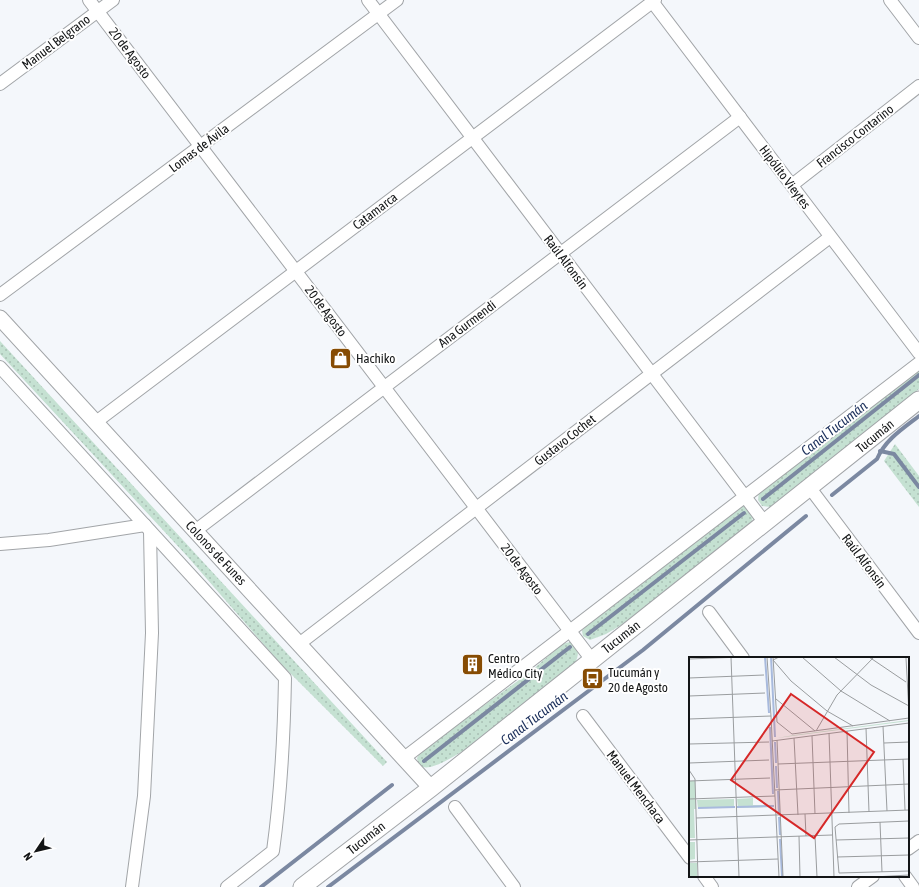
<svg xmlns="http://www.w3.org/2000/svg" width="919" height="887" font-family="'Asap Condensed',sans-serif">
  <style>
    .grass { fill: url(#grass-dots) }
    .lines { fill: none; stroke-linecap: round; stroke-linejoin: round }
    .stream { stroke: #7b88a1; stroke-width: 4 }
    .minor-casing { stroke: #a2a5a8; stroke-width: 14 }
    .tertiary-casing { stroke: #a2a5a8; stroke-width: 17 }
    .secondary-casing { stroke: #a2a5a8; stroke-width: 19 }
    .minor { stroke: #fff; stroke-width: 12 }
    .tertiary { stroke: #fff; stroke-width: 15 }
    .secondary { stroke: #fff; stroke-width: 17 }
    .labels { text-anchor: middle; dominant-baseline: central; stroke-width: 4; stroke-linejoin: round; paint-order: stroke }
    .street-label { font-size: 13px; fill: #131516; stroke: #fff }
    .poi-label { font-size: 13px; fill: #131516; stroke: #fff; text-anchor: start }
    .water-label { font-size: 14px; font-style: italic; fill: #1b2f5b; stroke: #fff }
    .inset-river { fill: none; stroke: #a8badd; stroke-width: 2 }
    .inset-road { fill: none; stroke: #9a9d9f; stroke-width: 1 }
    .view { fill: #d62828; fill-opacity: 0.15; stroke: #d62828; stroke-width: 2 }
    .inset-edge { fill: none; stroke: #131516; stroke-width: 2 }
  </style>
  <defs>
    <pattern id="grass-dots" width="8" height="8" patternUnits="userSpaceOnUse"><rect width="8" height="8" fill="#c5e1d2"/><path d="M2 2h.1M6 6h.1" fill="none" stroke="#a8c0b4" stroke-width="1.8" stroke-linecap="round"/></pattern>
  </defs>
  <rect width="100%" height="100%" fill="#f4f7fb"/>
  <g class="grass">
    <polygon points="0,341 387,762 383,766 279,662 187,556 0,354"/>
    <polygon points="919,368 919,389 841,453 771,507 762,506 758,500 759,491"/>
    <polygon points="895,444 919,476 919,507 884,461"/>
    <path d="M743,504C757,509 754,519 748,529L643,612L606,634L590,640L583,636L582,631L585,627Z"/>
    <path d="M570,642C580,648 579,654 575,664L463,751C454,756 433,770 423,767C421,766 420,764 418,763L417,758L422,750L530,672L562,644Z"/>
  </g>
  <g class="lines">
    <g class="stream">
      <polyline points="880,451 894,454 919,487"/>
      <path d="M832,495L877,459C885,440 902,429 919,416"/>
      <polyline points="763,499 919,375"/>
      <polyline points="588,634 744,513"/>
      <polyline points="424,761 570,647"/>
      <polyline points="261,887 392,785"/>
      <polyline points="328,887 643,650 806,516"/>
    </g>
    <defs>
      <g id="minor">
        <polyline points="89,0 592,660"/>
        <polyline points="368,0 765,523"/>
        <polyline points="651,0 919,353"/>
        <polyline points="890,0 919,38"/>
        <polyline points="0,84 113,0"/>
        <polyline points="792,185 919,86"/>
        <polyline points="0,295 397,0"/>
        <path d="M0,367L285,678C284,736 281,793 273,851L227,887"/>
        <polyline points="96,422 655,0"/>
        <polyline points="810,488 919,633"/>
        <polyline points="195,531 740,117"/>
        <polyline points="0,544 49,540 145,525"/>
        <polyline points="709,612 743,658"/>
        <polyline points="299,644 830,237"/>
        <polyline points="583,716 690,858"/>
        <polyline points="404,758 919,363"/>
        <polyline points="455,807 514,887"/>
        <polyline points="908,849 919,841"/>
        <polyline points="704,876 712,887"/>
        <polyline points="905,876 913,887"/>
        <polyline points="132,887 144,796 152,633 150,531"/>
        <polyline points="858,887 873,876"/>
      </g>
      <polyline id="tertiary" points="0,318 431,788"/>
      <polyline id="secondary" points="302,887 431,788 919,400"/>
    </defs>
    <use href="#minor" class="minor-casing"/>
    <use href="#tertiary" class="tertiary-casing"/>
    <use href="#secondary" class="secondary-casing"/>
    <use href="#minor" class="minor"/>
    <use href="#tertiary" class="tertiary"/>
    <use href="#secondary" class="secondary"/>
  </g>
  <defs>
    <symbol id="shop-square" viewBox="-11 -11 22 22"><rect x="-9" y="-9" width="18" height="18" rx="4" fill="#874c03" stroke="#fff"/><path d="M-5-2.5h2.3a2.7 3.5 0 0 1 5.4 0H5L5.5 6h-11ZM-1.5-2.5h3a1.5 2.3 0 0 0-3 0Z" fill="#fff"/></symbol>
    <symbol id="building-square" viewBox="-11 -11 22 22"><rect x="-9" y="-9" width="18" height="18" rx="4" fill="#874c03" stroke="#fff"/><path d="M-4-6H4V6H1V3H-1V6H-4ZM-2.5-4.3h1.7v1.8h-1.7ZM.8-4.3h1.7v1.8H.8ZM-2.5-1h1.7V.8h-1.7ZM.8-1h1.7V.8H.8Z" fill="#fff"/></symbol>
    <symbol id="bus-square" viewBox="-11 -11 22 22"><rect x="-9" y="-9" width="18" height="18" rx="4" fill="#874c03" stroke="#fff"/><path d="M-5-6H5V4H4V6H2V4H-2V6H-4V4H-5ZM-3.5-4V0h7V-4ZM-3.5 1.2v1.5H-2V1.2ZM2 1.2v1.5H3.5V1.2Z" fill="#fff"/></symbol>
  </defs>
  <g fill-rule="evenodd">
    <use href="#shop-square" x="328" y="346" width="25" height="25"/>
    <use href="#building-square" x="460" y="652" width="25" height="25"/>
    <use href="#bus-square" x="580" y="666" width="25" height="25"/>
  </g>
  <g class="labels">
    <g class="street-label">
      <text transform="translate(56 42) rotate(-37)">Manuel Belgrano</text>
      <text transform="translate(130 53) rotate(53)">20 de Agosto</text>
      <text transform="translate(855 136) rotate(-38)">Francisco Contarino</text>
      <text transform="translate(199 148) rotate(-37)">Lomas de Ávila</text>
      <text transform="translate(785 177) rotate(53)">Hipólito Vieytes</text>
      <text transform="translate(375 211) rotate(-37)">Catamarca</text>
      <text transform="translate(566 262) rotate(53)">Raúl Alfonsín</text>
      <text transform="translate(326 311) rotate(53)">20 de Agosto</text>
      <text transform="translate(467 324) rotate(-37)">Ana Gurmendi</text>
      <text transform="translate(875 436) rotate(-39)">Tucumán</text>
      <text transform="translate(565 440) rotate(-38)">Gustavo Cochet</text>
      <text transform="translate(216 553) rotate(47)">Colonos de Funes</text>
      <text transform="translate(864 561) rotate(53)">Raúl Alfonsín</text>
      <text transform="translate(522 569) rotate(53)">20 de Agosto</text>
      <text transform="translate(621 637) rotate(-38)">Tucumán</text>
      <text transform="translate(636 787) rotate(53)">Manuel Menchaca</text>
      <text transform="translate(366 838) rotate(-38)">Tucumán</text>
    </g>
    <g class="poi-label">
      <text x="356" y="358">Hachiko</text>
      <text x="488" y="658">Centro<tspan x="488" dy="15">Médico City</tspan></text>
      <text x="608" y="672">Tucumán y<tspan x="608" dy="15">20 de Agosto</tspan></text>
    </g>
    <g class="water-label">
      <text transform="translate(834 428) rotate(-38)">Canal Tucumán</text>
      <text transform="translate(534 718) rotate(-37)">Canal Tucumán</text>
    </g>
  </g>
  <g transform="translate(689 657)">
    <rect width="220" height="220" fill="#f4f7fb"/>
    <path d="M220,63V64L88,81L105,78ZM0,124H6L7,152H0ZM64,141V148H84L85,150L49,151L48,142ZM45,142V150L9,151L8,143Z" fill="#c5e1d2"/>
    <path d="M1,206H8V220H0Z" fill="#c5e1d2"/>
    <path d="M5,152L6,181H0V152ZM0,185H6V202L0,203Z" fill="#c5e1d2"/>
    <path class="inset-river" d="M76,0L80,56M82,0L86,80M81,70L84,137M86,85L87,106M87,109L88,131M89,134L90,157M48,150L85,149M9,151L46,150M90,160L91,178M91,182L93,219"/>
    <path class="inset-road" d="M42,0L50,220M78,0L82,59M84,0L88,65L103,77L220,61M90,0L84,3L102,24L138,54L164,69M113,0L152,34L201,64M145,0L182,28L220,49M180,0L217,25M217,1L220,56M0,2L53,0M0,21L75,18M0,39L76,36M87,42L126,74M0,62L82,59L90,220M194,69L198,154M177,71L180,155M127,74L148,38L185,0M158,74L160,156M140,76L145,220M123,79L126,157M105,81L109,158M88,83L94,220M83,84L220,66M195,86L220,85M0,87L80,85M214,102L216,153M0,106L80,103M89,107L220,102M0,113L6,122L9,220M0,124L81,121M86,133L220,127M0,142L86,139M116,157L117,179M7,161L220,153M220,164L150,167L146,170L150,216L220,214M191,165L193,215M110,179L111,220M126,179L128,220M0,183L143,178M147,183L220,181M148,200L220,198M0,205L89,202M185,220L220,218"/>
    <path class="view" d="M102,37L185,95L125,181L42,123Z"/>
    <rect width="220" height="220" class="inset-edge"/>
  </g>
  <g transform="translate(36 851) rotate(235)" stroke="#ffffff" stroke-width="3" paint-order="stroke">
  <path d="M0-3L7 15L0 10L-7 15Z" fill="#131516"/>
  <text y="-6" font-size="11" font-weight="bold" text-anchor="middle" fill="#131516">N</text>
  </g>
</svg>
